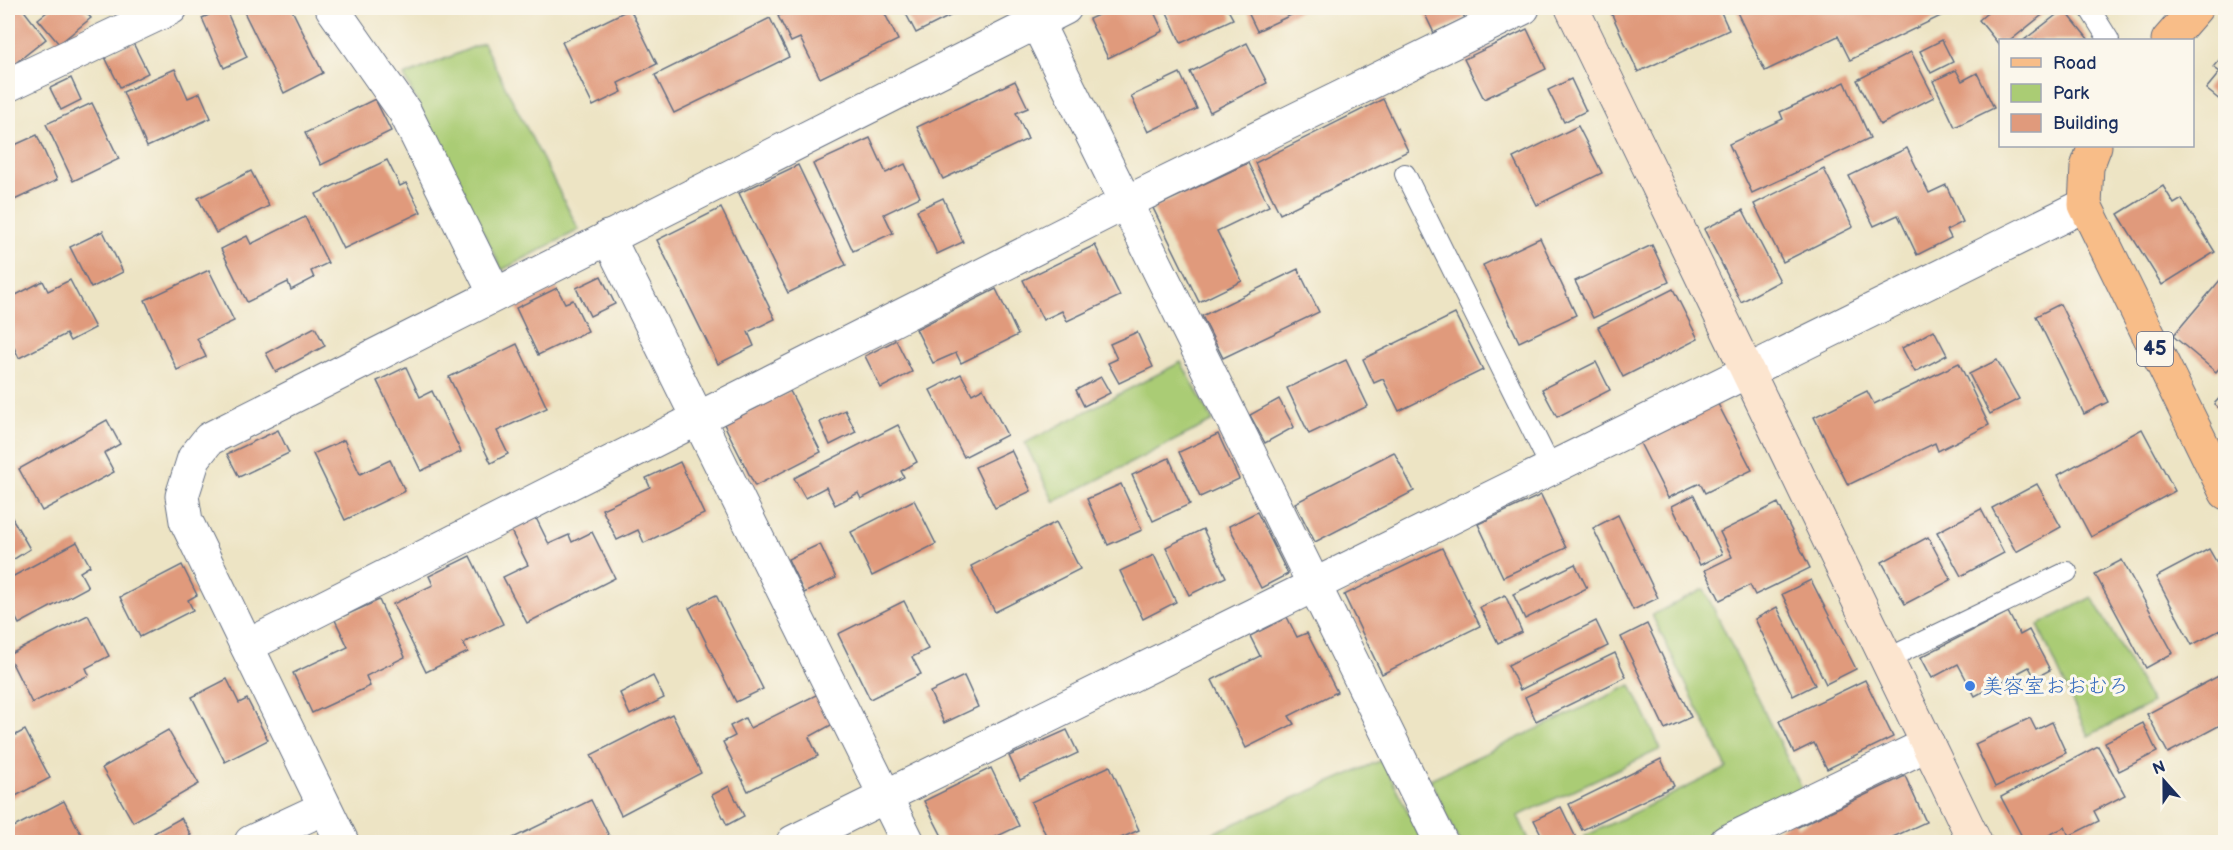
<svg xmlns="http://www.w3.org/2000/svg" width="2233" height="850" font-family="'Balsamiq Sans','Klee One',sans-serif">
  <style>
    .green { fill: #aacc74; stroke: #627e69; stroke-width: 1.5 }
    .building { fill: #e09a7c }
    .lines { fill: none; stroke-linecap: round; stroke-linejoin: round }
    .lane-casing { stroke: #646e82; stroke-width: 22 }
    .street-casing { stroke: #646e82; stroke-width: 35 }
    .secondary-casing { stroke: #646e82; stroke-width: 35 }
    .primary-casing { stroke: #646e82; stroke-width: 35 }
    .lane { stroke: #fff; stroke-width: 20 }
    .street { stroke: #fff; stroke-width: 33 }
    .secondary { stroke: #fce5cf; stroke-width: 33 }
    .primary { stroke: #f8bd88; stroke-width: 33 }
    .shop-dot { fill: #3f7fe0; stroke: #fbf7ec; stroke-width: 2 }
    .labels { text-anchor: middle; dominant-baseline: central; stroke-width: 6; stroke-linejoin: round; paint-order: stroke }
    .shield { fill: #fbf7ec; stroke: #5e6b89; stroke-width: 1.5 }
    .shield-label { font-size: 20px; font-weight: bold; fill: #1b2f5e }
    .shop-label { font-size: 21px; fill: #366cbe; stroke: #fbf7ec; text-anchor: start }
  </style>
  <rect width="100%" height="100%" fill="#fbf7ec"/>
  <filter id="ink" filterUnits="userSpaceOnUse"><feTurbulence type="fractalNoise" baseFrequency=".0167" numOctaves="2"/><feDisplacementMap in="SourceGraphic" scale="12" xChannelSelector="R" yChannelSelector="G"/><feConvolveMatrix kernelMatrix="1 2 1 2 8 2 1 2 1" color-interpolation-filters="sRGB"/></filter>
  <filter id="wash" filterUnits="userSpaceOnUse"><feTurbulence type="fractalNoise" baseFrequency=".008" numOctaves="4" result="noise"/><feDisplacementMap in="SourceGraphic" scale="24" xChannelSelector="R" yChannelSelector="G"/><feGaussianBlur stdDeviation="1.35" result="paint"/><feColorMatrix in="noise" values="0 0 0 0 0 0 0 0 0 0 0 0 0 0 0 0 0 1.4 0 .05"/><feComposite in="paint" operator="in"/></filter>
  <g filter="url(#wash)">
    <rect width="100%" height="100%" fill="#ede4c4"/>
    <g class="green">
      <polygon points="483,43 579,230 502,270 404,76"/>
      <polygon points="1181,362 1213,421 1054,502 1025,443"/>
      <polygon points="1704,589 1802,789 1697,842 1589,842 1585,836 1727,768 1652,615"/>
      <polygon points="2092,597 2152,703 2088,736 2038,625"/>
      <polygon points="1631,685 1661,749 1518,816 1530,842 1459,842 1430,779"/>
      <polygon points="1382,760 1423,842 1192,842"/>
    </g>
    <g id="blocks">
      <g class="building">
        <polygon points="12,8 22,8 46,39 8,69 8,11"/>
        <polygon points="52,8 82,8 91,18 59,44 38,19"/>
        <polygon points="225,8 247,57 224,68 202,18"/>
        <polygon points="242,8 291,8 323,73 284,93"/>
        <polygon points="795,8 829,8 830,9 834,8 882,8 898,40 820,78 800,38 791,42 778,16"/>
        <polygon points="903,8 966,8 916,33"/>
        <polygon points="1113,8 1152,8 1163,31 1108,58 1089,19"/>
        <polygon points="1165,8 1227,8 1233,19 1181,43"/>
        <polygon points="1246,8 1306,8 1257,31"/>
        <polygon points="1422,8 1459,8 1465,18 1434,33"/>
        <polygon points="1609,8 1719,8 1729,30 1638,72"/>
        <polygon points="1735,8 1942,8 1945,14 1850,60 1838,36 1765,71"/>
        <polygon points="1993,8 2051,8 2011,40 2000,40 2000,46 1979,20"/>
        <polygon points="630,9 657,64 618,83 622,92 593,106 562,42"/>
        <polygon points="2064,9 2089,40 2024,40"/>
        <polygon points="770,18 789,57 674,113 655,75"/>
        <polygon points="1527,29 1546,69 1484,99 1464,59"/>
        <polygon points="1942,40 1953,62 1931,73 1920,51"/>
        <polygon points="133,43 148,73 120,87 105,57"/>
        <polygon points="1247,43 1267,83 1210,112 1190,72"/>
        <polygon points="1911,52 1934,97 1880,125 1857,80"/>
        <polygon points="2226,52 2226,105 2206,89 2220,72 2213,67"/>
        <polygon points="175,69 188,98 200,93 211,118 147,147 123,92"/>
        <polygon points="1956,70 1962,81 1977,73 1994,108 1955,127 1933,81"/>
        <polygon points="1180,73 1197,109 1148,132 1131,96"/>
        <polygon points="71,78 81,100 61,110 50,88"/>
        <polygon points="1571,79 1586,111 1564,122 1548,90"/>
        <polygon points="1015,81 1028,108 1016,113 1028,139 943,179 917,127"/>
        <polygon points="1845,82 1870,138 1752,193 1729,144 1783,119 1780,112"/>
        <polygon points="375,99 391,131 321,165 305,133"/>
        <polygon points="1383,99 1408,151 1280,214 1255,163"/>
        <polygon points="92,103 119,159 73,181 46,124"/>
        <polygon points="1578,126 1602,173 1537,205 1513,158"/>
        <polygon points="37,135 57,180 8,203 8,148"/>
        <polygon points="870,138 886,173 905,164 920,197 884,214 893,233 853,251 813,164"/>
        <polygon points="1907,148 1929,193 1946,185 1963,222 1947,230 1951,238 1917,255 1898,215 1874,226 1849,176"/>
        <polygon points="387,160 400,186 406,183 421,212 343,249 316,194"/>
        <polygon points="1248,163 1269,206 1217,231 1242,281 1199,302 1153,208"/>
        <polygon points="798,165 846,265 788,293 739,193"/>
        <polygon points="1824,169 1853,227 1783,262 1754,204"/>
        <polygon points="251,171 269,206 216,233 198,198"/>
        <polygon points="2163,186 2174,204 2182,199 2215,252 2162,285 2118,214"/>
        <polygon points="943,198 963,242 937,254 917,210"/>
        <polygon points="721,208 775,319 748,332 754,346 718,364 657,240"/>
        <polygon points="1743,210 1780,281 1741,302 1704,229"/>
        <polygon points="305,217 328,263 311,271 314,278 291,290 288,282 247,302 221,249 247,236 251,244"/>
        <polygon points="103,231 123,272 91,288 70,247"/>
        <polygon points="1540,238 1576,315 1519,342 1483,265"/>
        <polygon points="1095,245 1120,296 1067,321 1062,311 1043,320 1023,280"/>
        <polygon points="1652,245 1669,282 1593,318 1575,281"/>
        <polygon points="1298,269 1319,312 1223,358 1202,316"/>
        <polygon points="209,270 234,321 197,338 206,357 177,370 145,300"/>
        <polygon points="2226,273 2226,360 2216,372 2173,336"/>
        <polygon points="601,276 615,304 590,316 576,288"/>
        <polygon points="70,280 95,328 70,341 66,334 19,358 8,335 8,299 43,281 48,291"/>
        <polygon points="557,288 565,303 573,300 588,331 538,355 516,308"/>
        <polygon points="996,289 1018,335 961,363 956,353 933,363 916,329"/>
        <polygon points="1673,289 1698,339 1623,377 1598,327"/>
        <polygon points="2060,304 2108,402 2084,414 2036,316"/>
        <polygon points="1455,314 1483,370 1399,411 1383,379 1374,383 1363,359"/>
        <polygon points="315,327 325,346 276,372 266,353"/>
        <polygon points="1934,330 1947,355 1915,372 1902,348"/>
        <polygon points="1137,332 1153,367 1119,383 1108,363 1117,359 1110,344"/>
        <polygon points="896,340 912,372 881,388 865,356"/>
        <polygon points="517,344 547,408 497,431 508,454 491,463 449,377"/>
        <polygon points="1346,360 1368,406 1309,434 1287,388"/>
        <polygon points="1997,360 2019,399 1990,414 1969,374"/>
        <polygon points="1596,362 1610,390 1557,417 1542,389"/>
        <polygon points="1959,363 1989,425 1938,451 1935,443 1848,485 1814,417 1867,391 1874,404"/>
        <polygon points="406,367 420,397 432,391 461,452 421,471 377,381"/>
        <polygon points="961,374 972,394 983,388 1007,435 964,457 930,390"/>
        <polygon points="1101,377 1110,393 1084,406 1076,390"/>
        <polygon points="790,391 821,452 755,486 724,424"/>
        <polygon points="2226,391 2226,414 2214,404"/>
        <polygon points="1279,399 1294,427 1265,443 1250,415"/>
        <polygon points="1718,404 1752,470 1705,493 1700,483 1668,498 1640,443"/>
        <polygon points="845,410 856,432 830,445 820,422"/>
        <polygon points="107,420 120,444 104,453 114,472 42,511 19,469"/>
        <polygon points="898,425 917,462 901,471 904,477 861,499 858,493 835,505 826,487 805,498 794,478"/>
        <polygon points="2142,429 2175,491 2091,537 2058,475"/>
        <polygon points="278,430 289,453 239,477 227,454"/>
        <polygon points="1218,434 1239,479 1200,497 1179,452"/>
        <polygon points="344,440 360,474 390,460 405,491 345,520 313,454"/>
        <polygon points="1011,450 1031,491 995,508 975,467"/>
        <polygon points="1394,452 1414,491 1315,542 1295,503"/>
        <polygon points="1169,458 1190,504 1153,521 1132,475"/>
        <polygon points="680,462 704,514 644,543 638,530 617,540 602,509 650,487 646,478"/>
        <polygon points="1121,484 1142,530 1108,545 1087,499"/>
        <polygon points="2037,484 2061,527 2016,552 1992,508"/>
        <polygon points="1541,495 1566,548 1503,577 1478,524"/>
        <polygon points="1694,495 1722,554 1700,565 1672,506"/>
        <polygon points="914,500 936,544 872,576 851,532"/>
        <polygon points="1778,503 1810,568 1755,595 1750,585 1720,600 1705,570 1732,557 1720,532"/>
        <polygon points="1981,509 2004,553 1961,576 1937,532"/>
        <polygon points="8,511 30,549 8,563"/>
        <polygon points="1257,512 1288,574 1261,588 1229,526"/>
        <polygon points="1618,515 1658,598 1633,610 1593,528"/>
        <polygon points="536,518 549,544 569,535 572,542 592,532 615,578 527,623 503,577 528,565 511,531"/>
        <polygon points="1056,522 1080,569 995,612 971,566"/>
        <polygon points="1203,529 1226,577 1189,595 1166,547"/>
        <polygon points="1928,537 1951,580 1905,604 1882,562"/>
        <polygon points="77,542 90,566 80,572 88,587 19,624 8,603 8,579"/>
        <polygon points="820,544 836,578 804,593 788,559"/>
        <polygon points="1442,548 1480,626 1382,674 1344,595"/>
        <polygon points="2209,549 2226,579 2226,627 2192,645 2156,577"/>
        <polygon points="1154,555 1176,602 1143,619 1120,571"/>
        <polygon points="470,556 503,624 463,643 468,652 426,672 393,604 433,585 429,576"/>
        <polygon points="2122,560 2173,653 2146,668 2095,574"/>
        <polygon points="1575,564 1587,588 1525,619 1513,594"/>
        <polygon points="182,565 197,595 188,600 193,610 140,637 120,597"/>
        <polygon points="1811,580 1856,669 1826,684 1782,594"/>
        <polygon points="716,595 763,689 736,702 689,608"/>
        <polygon points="1505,595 1522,632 1498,643 1480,607"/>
        <polygon points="379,600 405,657 366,676 370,686 312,713 293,673 348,647 335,620"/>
        <polygon points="904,601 928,649 912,657 921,674 870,699 838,634"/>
        <polygon points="1777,607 1815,685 1793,696 1755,619"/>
        <polygon points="2008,612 2020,635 2029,630 2050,670 2035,678 2029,667 1975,696 1958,664 1932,678 1921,657"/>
        <polygon points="88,615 109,656 86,668 89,675 32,703 8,655"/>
        <polygon points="1287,617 1297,637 1307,633 1337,692 1289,716 1294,724 1246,748 1212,680 1260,656 1250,636"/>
        <polygon points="1596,621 1608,646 1520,690 1508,665"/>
        <polygon points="1647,624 1691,717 1665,729 1621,637"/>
        <polygon points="1615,653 1626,677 1536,721 1525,697"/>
        <polygon points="2226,672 2226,722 2168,753 2147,714"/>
        <polygon points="653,676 664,698 630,715 620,693"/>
        <polygon points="964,676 978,707 944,723 930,692"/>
        <polygon points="227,679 239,703 247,699 268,740 225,762 192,697"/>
        <polygon points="1865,680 1893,737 1827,769 1814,743 1794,753 1779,721"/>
        <polygon points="818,694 833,724 809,737 818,756 748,791 723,742 735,736 730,726 745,718 750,728"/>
        <polygon points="672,714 701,773 621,815 591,755"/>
        <polygon points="2030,718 2036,730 2052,722 2066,753 1995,787 1975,744"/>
        <polygon points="2143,723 2157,752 2119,771 2105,742"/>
        <polygon points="25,730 50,778 8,800 8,739"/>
        <polygon points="168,730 199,784 133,822 102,768"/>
        <polygon points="1067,730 1078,753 1020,780 1009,756"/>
        <polygon points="2098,746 2125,795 2094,811 2099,821 2069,836 2065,827 2035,842 2025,842 2001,797"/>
        <polygon points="1661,759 1674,786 1582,830 1569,804"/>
        <polygon points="1110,766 1139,830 1112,842 1049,842 1031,802"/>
        <polygon points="991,768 1019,826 985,842 945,842 924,801"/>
        <polygon points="1905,776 1926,822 1882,842 1761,842 1794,818 1798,827"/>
        <polygon points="729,786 744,816 727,825 712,795"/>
        <polygon points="591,800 610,838 601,842 515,842 513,838"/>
        <polygon points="64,801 85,842 8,842 8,830"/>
        <polygon points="1561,807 1578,842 1545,842 1534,820"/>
        <polygon points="181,818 191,835 177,842 160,842 154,833"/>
      </g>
    </g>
  </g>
  <g filter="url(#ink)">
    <use href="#blocks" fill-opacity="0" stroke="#646e82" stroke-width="1.5"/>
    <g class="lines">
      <defs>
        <g id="lane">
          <polyline points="2089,8 2109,40"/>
          <polyline points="1405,174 1551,468"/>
          <polyline points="1887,659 2067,572"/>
        </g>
        <g id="street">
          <polyline points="332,8 405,112 495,294"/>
          <polyline points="1037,23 1441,842"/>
          <polyline points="8,85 171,8"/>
          <polyline points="608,237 908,842"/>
          <polyline points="247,646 1125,203 1523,8"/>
          <polyline points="251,842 324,808"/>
          <polyline points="342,842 186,521 182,496 194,458 209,439 1065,8"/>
          <polyline points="793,842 2085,205"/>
          <polyline points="1726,842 1928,744"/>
        </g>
        <polyline id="secondary" points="1572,8 1975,842"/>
        <g id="primary">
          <polyline points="2168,40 2196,8"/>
          <polyline points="2095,146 2087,167 2085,205 2226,493"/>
        </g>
      </defs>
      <use href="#lane" class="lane-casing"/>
      <use href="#street" class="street-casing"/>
      <use href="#secondary" class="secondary-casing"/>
      <use href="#primary" class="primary-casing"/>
      <use href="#lane" class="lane"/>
      <use href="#street" class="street"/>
      <use href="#secondary" class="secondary"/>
      <use href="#primary" class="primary"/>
    </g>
  </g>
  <circle class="shop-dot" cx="1970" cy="686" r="6"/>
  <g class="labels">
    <rect class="shield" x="2137" y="332" width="36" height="34" rx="4.5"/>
    <g class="shield-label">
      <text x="2155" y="349">45</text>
    </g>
    <g class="shop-label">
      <text x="1982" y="686">美容室おおむろ</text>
    </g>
  </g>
  <rect width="2233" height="850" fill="none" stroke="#fbf7ec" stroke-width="30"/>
  <rect x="1999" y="39" width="195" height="108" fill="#fbf7ec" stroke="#a1a7b3" stroke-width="1.5"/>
  <rect x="2011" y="58" width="30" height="9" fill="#f8bd88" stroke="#a1a7b3" stroke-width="1.5"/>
  <text x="2053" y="69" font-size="18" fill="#1b2f5e">Road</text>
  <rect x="2011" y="84" width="30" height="18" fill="#aacc74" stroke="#a1a7b3" stroke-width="1.5"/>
  <text x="2053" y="99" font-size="18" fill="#1b2f5e">Park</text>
  <rect x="2011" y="114" width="30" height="18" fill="#e09a7c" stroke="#a1a7b3" stroke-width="1.5"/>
  <text x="2053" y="129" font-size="18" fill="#1b2f5e">Building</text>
  <g transform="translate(2164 781) rotate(339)" stroke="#fbf7ec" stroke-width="4.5" paint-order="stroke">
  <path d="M0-4.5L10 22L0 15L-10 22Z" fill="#1b2f5e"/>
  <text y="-9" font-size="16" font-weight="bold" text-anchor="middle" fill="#1b2f5e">N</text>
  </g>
</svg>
